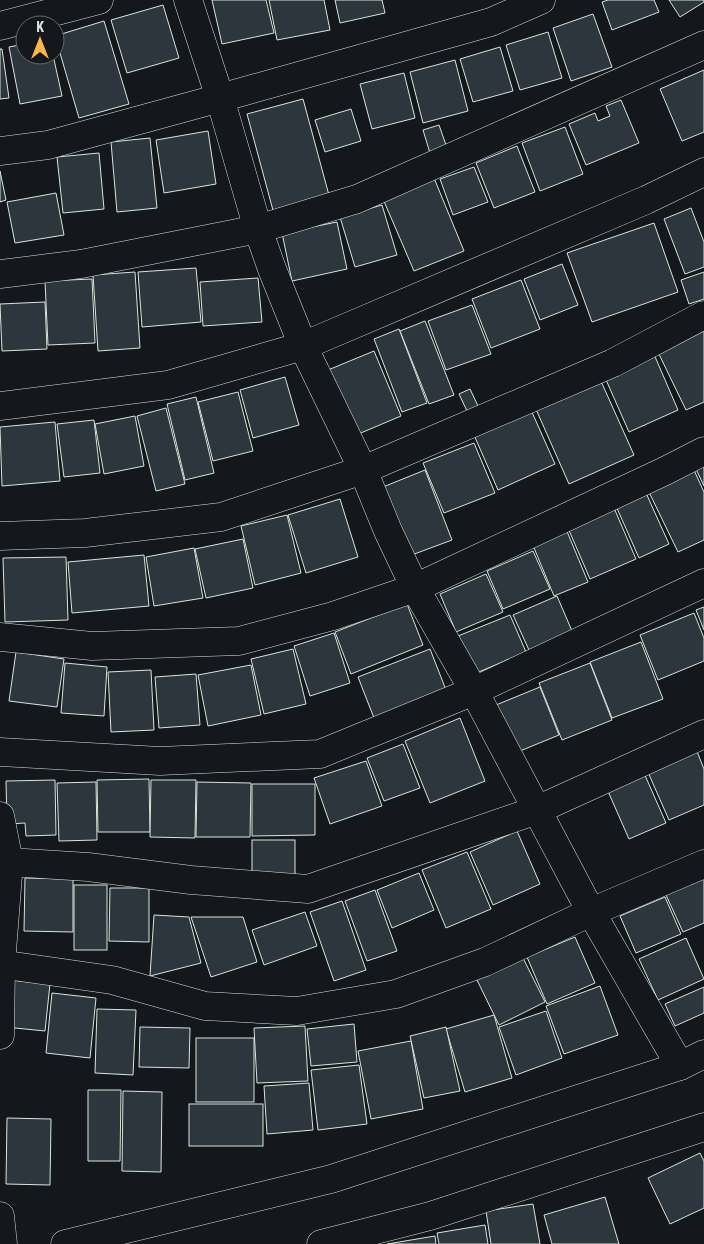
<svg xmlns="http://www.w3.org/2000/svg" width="704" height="1244" font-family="'Roboto Condensed',sans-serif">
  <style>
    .building { fill: #2c363c; stroke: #d8e6dc }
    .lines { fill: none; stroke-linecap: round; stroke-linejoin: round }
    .street-casing { stroke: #d8e6dc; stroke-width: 29 }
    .secondary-casing { stroke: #d8e6dc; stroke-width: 29 }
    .street { stroke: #14181c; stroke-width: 28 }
    .secondary { stroke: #14181c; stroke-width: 28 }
  </style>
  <rect width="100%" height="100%" fill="#14181c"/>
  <g class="building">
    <polygon points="212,0 266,0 274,33 222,44"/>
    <polygon points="269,0 324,0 330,30 277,40"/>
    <polygon points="335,0 382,0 385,13 340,23"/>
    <polygon points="608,0 654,0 659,12 612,30 602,2"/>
    <polygon points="669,0 704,0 704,2 680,17"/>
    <polygon points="163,5 179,58 127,73 111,20"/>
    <polygon points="593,14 612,67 571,81 553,28"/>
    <polygon points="104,21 129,104 79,118 55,36"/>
    <polygon points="548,32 562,78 520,90 506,45"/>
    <polygon points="25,44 25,55 53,55 62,96 20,104 9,47"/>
    <polygon points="500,47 513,91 473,102 460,59"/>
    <polygon points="0,49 2,49 9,98 0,99"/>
    <polygon points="455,60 468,111 423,123 410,72"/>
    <polygon points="704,70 704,132 682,141 660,89"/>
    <polygon points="404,73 415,118 372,129 360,84"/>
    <polygon points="303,99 330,199 274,214 247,114"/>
    <polygon points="621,100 639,143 586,165 569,124 595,113 598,121 610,116 606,106"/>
    <polygon points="351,109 361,141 325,152 315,120"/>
    <polygon points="439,125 447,148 430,153 423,130"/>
    <polygon points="565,127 583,174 540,191 522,143"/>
    <polygon points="208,131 216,184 164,193 156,140"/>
    <polygon points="150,138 157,208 117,212 111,142"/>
    <polygon points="517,146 535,192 494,208 476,163"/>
    <polygon points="99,153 104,209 63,213 57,157"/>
    <polygon points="474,167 488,202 453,215 440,179"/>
    <polygon points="0,171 6,200 0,202"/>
    <polygon points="434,178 464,251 414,271 383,199"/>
    <polygon points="56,193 64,235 15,243 7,202"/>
    <polygon points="382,205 397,255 355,267 340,217"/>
    <polygon points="691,208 704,242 704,267 685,274 664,219"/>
    <polygon points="337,222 347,269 292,281 282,233"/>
    <polygon points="654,223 678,292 592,322 567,253"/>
    <polygon points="562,264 578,305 540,320 524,279"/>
    <polygon points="196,268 201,322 142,327 138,272"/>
    <polygon points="135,272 140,348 98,351 93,275"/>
    <polygon points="704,272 704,299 689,304 681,280"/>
    <polygon points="258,278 262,322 203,326 200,282"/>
    <polygon points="92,279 95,343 48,345 45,281"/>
    <polygon points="521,280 540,329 491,348 472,299"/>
    <polygon points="45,302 47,349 2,351 0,304"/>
    <polygon points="472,305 491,354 446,370 428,321"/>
    <polygon points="425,321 454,395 429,404 400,331"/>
    <polygon points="704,325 704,402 686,410 656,348"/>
    <polygon points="399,329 427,403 402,412 374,339"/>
    <polygon points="374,351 401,416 356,435 328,370"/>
    <polygon points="653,352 678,410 629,432 603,373"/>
    <polygon points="285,377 299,425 253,438 240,390"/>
    <polygon points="600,379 634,455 569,484 535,407"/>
    <polygon points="470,389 478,406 467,411 459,394"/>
    <polygon points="238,392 253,451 213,461 198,402"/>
    <polygon points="196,397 214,473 185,480 167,404"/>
    <polygon points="166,408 185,484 156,491 137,416"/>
    <polygon points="531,410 555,464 498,490 474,435"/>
    <polygon points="135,416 144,466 104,474 95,424"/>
    <polygon points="94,420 100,473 64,477 57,424"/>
    <polygon points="55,422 60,481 2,486 0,427"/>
    <polygon points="474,443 495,493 444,513 423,463"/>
    <polygon points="704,463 704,486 695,467"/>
    <polygon points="693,468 704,492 704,540 678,552 648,490"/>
    <polygon points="425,470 452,540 409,556 383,487"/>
    <polygon points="646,493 669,544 639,558 616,506"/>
    <polygon points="340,499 358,557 306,573 288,515"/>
    <polygon points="614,508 636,559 590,579 568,528"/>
    <polygon points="287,515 301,573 255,585 241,526"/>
    <polygon points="566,529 588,582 554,596 532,543"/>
    <polygon points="243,539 253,588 206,598 195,549"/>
    <polygon points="194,548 203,598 154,606 146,557"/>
    <polygon points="533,551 550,589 503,609 487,571"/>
    <polygon points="144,555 149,606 72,613 68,562"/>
    <polygon points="66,557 68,620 5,622 3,558"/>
    <polygon points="486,574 503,612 456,632 440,594"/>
    <polygon points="557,596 572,631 529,650 513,615"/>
    <polygon points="407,604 423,645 351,674 335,632"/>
    <polygon points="704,607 704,630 696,610"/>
    <polygon points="694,613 704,638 704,661 658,680 640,635"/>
    <polygon points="510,615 526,652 474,674 458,636"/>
    <polygon points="334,633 350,683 310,696 294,646"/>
    <polygon points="641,642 663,699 612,718 590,662"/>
    <polygon points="293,649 306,704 264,714 251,659"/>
    <polygon points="430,649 446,690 374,718 358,677"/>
    <polygon points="16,652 64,659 57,707 9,701"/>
    <polygon points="65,663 107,667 104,716 61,713"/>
    <polygon points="590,663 612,720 562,740 539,683"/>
    <polygon points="251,665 261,715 208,726 198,675"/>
    <polygon points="151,670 154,730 111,732 108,672"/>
    <polygon points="196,674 200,725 159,728 155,677"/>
    <polygon points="540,687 559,735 515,753 496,705"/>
    <polygon points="460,718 485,781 430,803 405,741"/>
    <polygon points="403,744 420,788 384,801 367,758"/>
    <polygon points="696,749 704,769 704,805 669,820 647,770"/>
    <polygon points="366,761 382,806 330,824 314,778"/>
    <polygon points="644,773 666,823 629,839 607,789"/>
    <polygon points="149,779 150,832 98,832 97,780"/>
    <polygon points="55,780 56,835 26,836 25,823 7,824 6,781"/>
    <polygon points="151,780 196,780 195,838 150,837"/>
    <polygon points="96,782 97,840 59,841 57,783"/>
    <polygon points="197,782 251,783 250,837 196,837"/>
    <polygon points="252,784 315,784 315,835 252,836"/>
    <polygon points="517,831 540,884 493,905 470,852"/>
    <rect x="252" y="840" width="43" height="35"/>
    <polygon points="467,852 491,909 446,928 422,870"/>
    <polygon points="419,873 434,910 392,928 377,890"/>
    <polygon points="25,878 73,879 73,932 24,931"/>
    <polygon points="704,878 704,923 683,932 666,895"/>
    <rect x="74" y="885" width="33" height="65"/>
    <polygon points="110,888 149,888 149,942 109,941"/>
    <polygon points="375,890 397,951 367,961 345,901"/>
    <polygon points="665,897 681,934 636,953 620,916"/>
    <polygon points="342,901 366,970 334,981 310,912"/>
    <polygon points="305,912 317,946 264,965 252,930"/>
    <polygon points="154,915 189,917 201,963 150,976"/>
    <polygon points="191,917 243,917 257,962 211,977"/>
    <polygon points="575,937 595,983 547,1004 527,957"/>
    <polygon points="686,938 704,979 658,1000 639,959"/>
    <polygon points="522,956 545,1002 499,1025 476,978"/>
    <polygon points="10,980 50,984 45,1031 5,1027"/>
    <polygon points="600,986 618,1035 564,1054 546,1006"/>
    <polygon points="704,987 704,1013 675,1026 665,1004"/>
    <polygon points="52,993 96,998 90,1058 46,1053"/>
    <polygon points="97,1009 136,1010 133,1075 95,1073"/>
    <polygon points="546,1011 562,1058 516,1075 499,1027"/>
    <polygon points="494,1015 512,1078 465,1092 446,1029"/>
    <polygon points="354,1024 357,1062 311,1066 307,1029"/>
    <polygon points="305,1026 308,1081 257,1083 254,1028"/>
    <polygon points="140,1027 190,1028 189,1068 139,1067"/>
    <polygon points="446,1027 460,1091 424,1098 410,1036"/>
    <rect x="196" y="1038" width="58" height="64"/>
    <polygon points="411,1041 423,1109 371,1119 358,1051"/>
    <polygon points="359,1065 367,1124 318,1130 311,1070"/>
    <polygon points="309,1083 313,1130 267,1134 264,1086"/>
    <polygon points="88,1090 121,1090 120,1161 88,1161"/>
    <polygon points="123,1091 162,1092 161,1172 122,1171"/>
    <rect x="189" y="1104" width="74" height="42"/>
    <polygon points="7,1118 51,1119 50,1185 6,1184"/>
    <polygon points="700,1153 704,1161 704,1208 670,1224 648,1178"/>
    <polygon points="605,1197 619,1244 552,1244 544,1215"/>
    <polygon points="533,1204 540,1244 491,1244 486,1211"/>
    <polygon points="485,1225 488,1244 439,1244 437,1233"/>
    <polygon points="435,1236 436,1244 387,1244"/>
  </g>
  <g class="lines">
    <defs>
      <g id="street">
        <polyline points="188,0 220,98 258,229 272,269 303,346 363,470 388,531 415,588 474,691 591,912 680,1066"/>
        <polyline points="0,26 99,0"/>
        <polyline points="0,151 48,145 220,98 491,22 541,0"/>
        <polyline points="0,274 81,264 258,229 357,199 704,45"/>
        <polyline points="0,406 168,385 303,346 646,200 704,172"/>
        <polyline points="0,536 85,533 221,517 363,470 613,363 704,315"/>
        <polyline points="0,637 92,646 239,641 333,616 415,588 665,471 704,451"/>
        <polyline points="0,752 160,761 320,754 474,691 704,583"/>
        <polyline points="0,816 9,862 1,964 0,1035"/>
        <polyline points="0,864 9,862 88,867 191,880 308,889 537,810 704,734"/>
        <polyline points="0,964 112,980 205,1006 297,1011 396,994 485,962 591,912 704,864"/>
        <polyline points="0,1216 3,1244"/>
      </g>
      <g id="secondary">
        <polyline points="65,1244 331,1179 680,1066 704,1054"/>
        <polyline points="321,1244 430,1216 704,1127"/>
      </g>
    </defs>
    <use href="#street" class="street-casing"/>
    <use href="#secondary" class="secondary-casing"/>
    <use href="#street" class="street"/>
    <use href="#secondary" class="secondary"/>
  </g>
  <g transform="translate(40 40)"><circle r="24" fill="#14181c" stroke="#626a69"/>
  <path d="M0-4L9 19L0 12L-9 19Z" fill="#ffb74d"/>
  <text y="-8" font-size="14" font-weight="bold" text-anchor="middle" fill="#d8e6dc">K</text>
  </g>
</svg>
